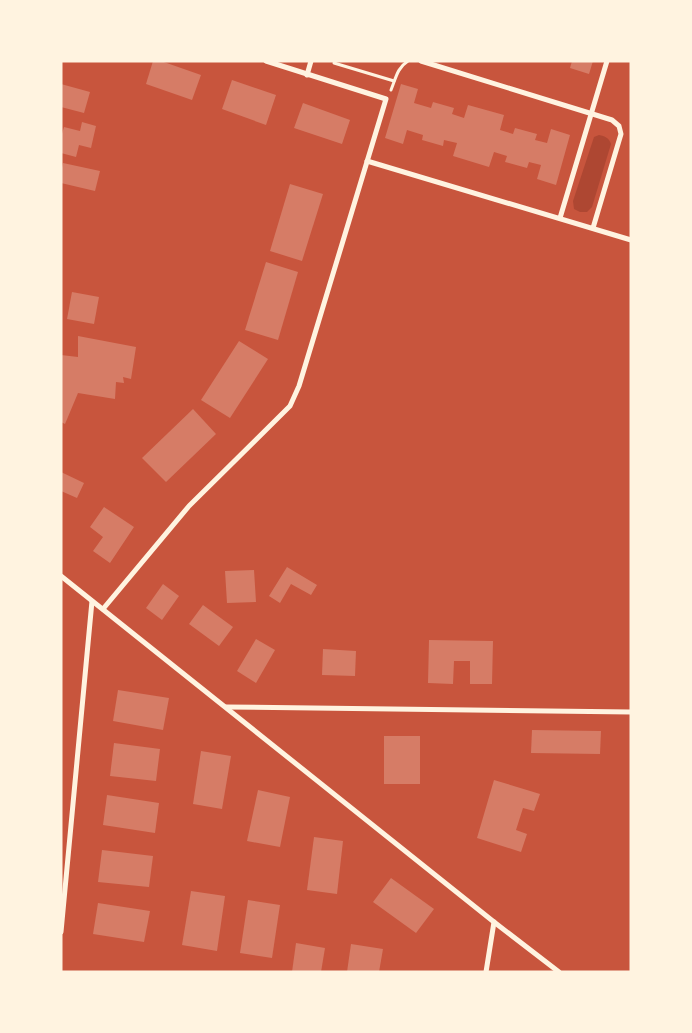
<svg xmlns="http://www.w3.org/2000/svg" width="692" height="1033" font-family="Figtree,sans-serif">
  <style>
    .green { fill: #ae4732 }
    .building { fill: #d67c66 }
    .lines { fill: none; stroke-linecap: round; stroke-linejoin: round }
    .path { stroke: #fff3e0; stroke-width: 3 }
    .minor { stroke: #fff3e0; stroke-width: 5 }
  </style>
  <rect width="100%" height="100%" fill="#c8553d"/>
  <path class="green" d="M599,135C605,136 609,138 611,144L592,207L587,212H580L574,209L573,201L594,137Z"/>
  <g class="building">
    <polygon points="153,61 161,61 201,75 192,100 146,84"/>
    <polygon points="572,61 593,61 589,74 570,68"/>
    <polygon points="232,80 276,95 266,125 222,109"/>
    <polygon points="61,84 90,92 84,113 61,107"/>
    <polygon points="401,84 418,89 414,103 431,108 433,102 454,108 452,114 464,118 468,105 504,115 500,130 513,134 515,128 537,134 535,140 547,143 551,129 570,135 556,185 537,179 541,165 529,162 527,168 505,162 507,156 494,152 489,167 453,156 457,143 444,140 443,146 422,140 423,135 407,130 403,144 385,138"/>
    <polygon points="303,103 350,120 342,144 294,128"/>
    <polygon points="82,122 96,126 91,148 79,145 76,157 61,153 61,137 64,127 80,131"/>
    <polygon points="63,163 100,171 95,191 61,183 61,172"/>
    <polygon points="290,184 323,194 302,261 270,251"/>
    <polygon points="266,262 298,272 278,340 245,330"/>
    <polygon points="72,292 99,297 94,324 67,319"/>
    <polygon points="78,336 136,347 131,379 123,377 124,383 116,382 115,399 78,393 65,424 61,422 61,355 78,357"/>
    <polygon points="239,341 268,359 230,418 201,400"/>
    <polygon points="193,409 216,434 166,482 142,458"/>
    <polygon points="61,472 84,483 77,498 61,491"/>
    <polygon points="104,507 134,527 110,563 93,551 103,537 90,527"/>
    <polygon points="287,567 317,585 311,595 291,584 280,603 269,596"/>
    <polygon points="254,570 256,602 227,603 225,571"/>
    <polygon points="163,584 179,596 162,620 146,608"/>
    <polygon points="203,605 233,627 219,646 189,624"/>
    <polygon points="256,639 275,650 256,683 237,671"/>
    <polygon points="429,640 493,641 492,684 470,684 470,661 454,661 453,684 428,683"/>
    <polygon points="323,649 356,651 355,676 322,675"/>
    <polygon points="118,690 169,698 163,730 113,721"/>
    <polygon points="532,730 601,731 600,754 531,753"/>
    <rect x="384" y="736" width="36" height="48"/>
    <polygon points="114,743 160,749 156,781 110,776"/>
    <polygon points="201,751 231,756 222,809 193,804"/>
    <polygon points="494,780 540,794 534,811 523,808 516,830 527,834 521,852 477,838"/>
    <polygon points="258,790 290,797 280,847 247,841"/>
    <polygon points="107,795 159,803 155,833 103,825"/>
    <polygon points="314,837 343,841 337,894 307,890"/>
    <polygon points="102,850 153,856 149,887 98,882"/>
    <polygon points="391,878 434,909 416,933 373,902"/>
    <polygon points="191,891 225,896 217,951 182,945"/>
    <polygon points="248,900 280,905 272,958 240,953"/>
    <polygon points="98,903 150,911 144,942 93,934"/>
    <polygon points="296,943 325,948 321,972 292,972"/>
    <polygon points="351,944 383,949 379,972 347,972"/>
  </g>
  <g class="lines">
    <g class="path">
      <polyline points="334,63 394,81"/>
      <path d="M391,90C396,78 397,68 408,61"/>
    </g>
    <g class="minor">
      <polyline points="421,61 612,120 619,126 621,134 593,228"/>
      <polyline points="307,75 311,61"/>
      <polyline points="367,161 631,240"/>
      <polyline points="560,218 607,61"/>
      <polyline points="61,576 494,922 559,972"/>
      <polyline points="103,609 189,506 290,406 299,386 386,99 266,61"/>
      <polyline points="226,707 631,712"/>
      <polyline points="61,932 92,601"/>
      <polyline points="486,972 494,922"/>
    </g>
  </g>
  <rect width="692" height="1033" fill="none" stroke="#fff3e0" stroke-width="125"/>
</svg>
